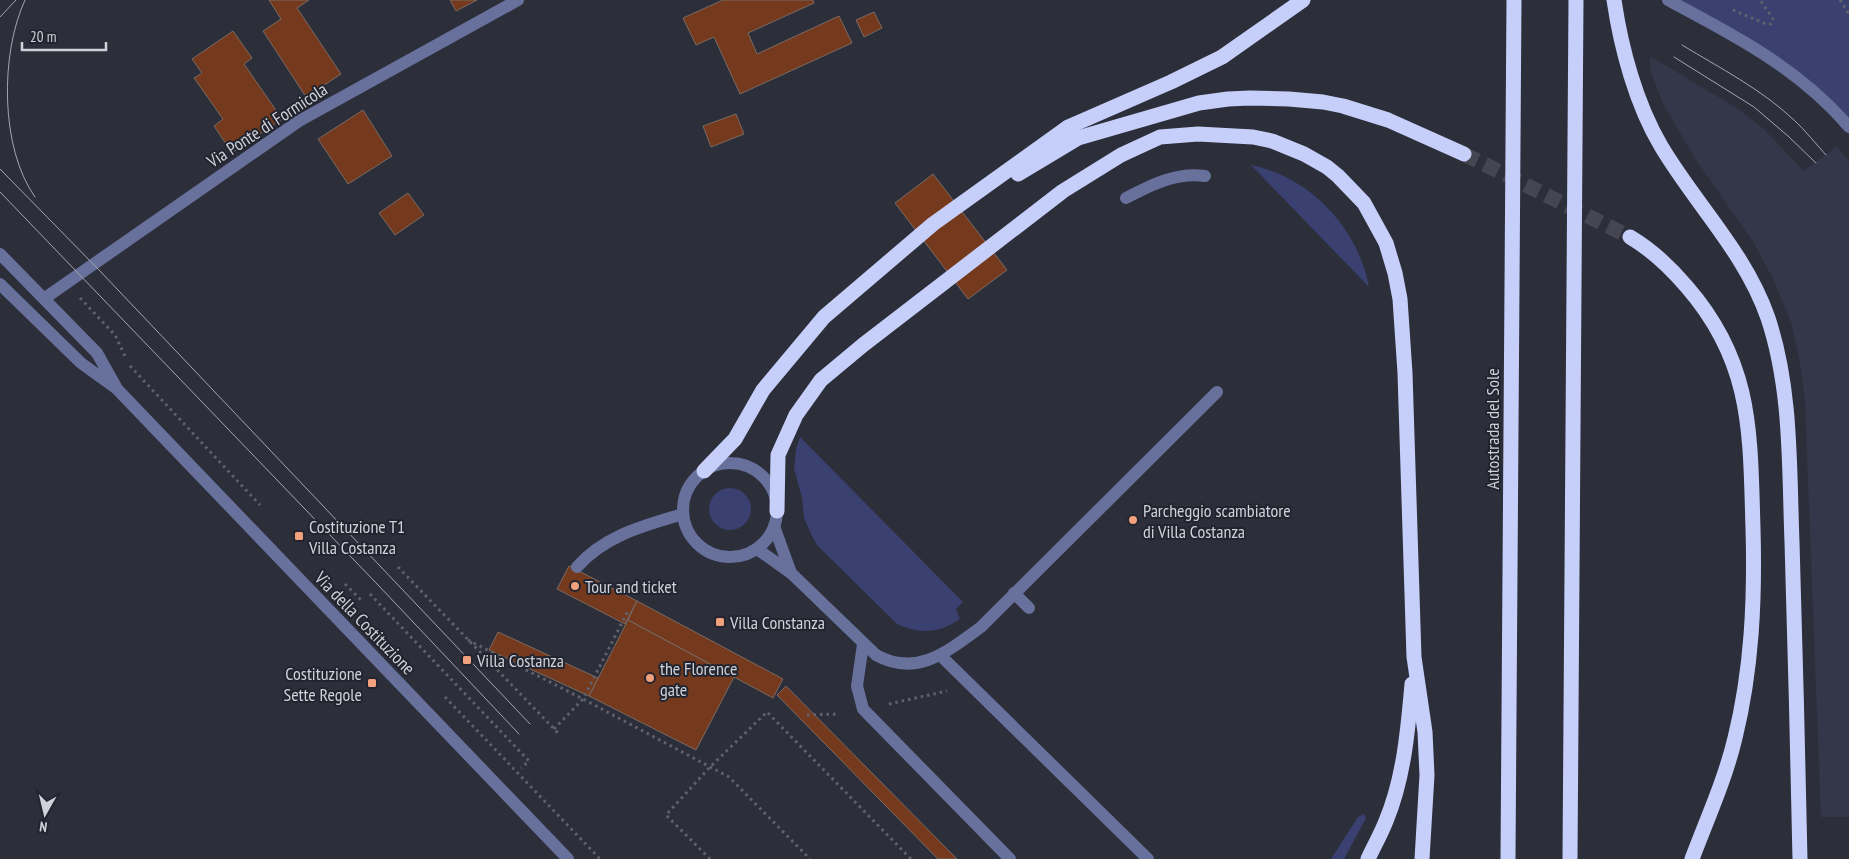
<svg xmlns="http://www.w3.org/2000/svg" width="1849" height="859" font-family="'PT Sans Narrow',sans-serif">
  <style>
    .built { fill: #343749 }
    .green { fill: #3a4070 }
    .building { fill: #753a1d; stroke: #796b64 }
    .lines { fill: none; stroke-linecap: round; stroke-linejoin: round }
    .highway-tunnel { stroke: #454652; stroke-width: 15; stroke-dasharray: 15 8; stroke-linecap: butt }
    .path { stroke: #61626d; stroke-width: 3; stroke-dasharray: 2.5 4; stroke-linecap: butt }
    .minor { stroke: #68709c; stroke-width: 12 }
    .highway { stroke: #c6cffa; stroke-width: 15 }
    .tram { stroke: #a4a5ae; stroke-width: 1 }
    .poi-dot { fill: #f1a17c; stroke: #222530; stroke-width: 2 }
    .labels { text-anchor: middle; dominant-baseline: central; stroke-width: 4; stroke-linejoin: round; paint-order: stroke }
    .street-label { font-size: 18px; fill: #d0d1d9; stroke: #222530 }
    .poi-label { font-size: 18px; fill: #d0d1d9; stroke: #222530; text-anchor: start }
  </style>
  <rect width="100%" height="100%" fill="#2c2e3a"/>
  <polygon class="built" points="1650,56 1738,109 1764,129 1804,171 1837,146 1849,161 1849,817 1821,817 1805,402 1800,363 1791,322 1773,279 1754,243 1696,160 1663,104 1650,69"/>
  <g class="green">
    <polygon points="1667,0 1849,0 1849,127 1814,91"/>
    <path d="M1251,165C1310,177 1358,228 1369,287Z"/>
    <path d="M800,437L963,602L956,609L960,619C940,633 920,635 897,624L817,545L811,534L804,518L802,498L794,468L796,449Z"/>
    <circle cx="730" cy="509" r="21"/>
    <polygon points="1364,814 1366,818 1344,859 1331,859 1358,817"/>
  </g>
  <g class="building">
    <polygon points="269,0 309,0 297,8 341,74 306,97 263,31 281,19"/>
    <polygon points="450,0 477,0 456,11"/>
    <polygon points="723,0 813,0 814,3 748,33 757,54 839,16 852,43 740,94 714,37 696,45 683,18"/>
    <polygon points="874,12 882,28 864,37 856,20"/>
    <polygon points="233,31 252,58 244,64 282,119 232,153 214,126 223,119 194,78 202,73 192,59"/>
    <polygon points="363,110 392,156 348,184 318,139"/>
    <polygon points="736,114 744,134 711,147 703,126"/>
    <polygon points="933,174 1007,270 968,299 895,203"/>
    <polygon points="408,193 424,215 395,235 379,213"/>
    <polygon points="569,566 637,601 625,624 557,589"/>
    <polygon points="637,601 783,679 773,698 628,620"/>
    <polygon points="628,620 734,677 696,750 589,696"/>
    <polygon points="498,632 598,678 589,696 489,650"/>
    <polygon points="786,686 957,859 938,859 777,695"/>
  </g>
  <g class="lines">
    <polyline class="highway-tunnel" points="1464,154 1630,237"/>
    <g class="path">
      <polyline points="1840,0 1849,14"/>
      <polyline points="1733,10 1766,24 1771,24 1773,19 1760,0"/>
      <polyline points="80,298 115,335 126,358"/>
      <polyline points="130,366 260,505"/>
      <polyline points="398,567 558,733"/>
      <polyline points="345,584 362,601"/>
      <polyline points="370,594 529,761 521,768"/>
      <polyline points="468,640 583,699 729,777 810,859"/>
      <polyline points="445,697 600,859"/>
      <polyline points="889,704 947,691"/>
      <polyline points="807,715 839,714"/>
      <polyline points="554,729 583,699 629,609"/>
      <polyline points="710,859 666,815 710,767 767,712 911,859"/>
    </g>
    <g class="minor">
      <path d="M1668,0C1734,35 1800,69 1849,127"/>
      <path d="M1126,198C1151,185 1176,172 1205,176"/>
      <polyline points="0,254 97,353 116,387"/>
      <polyline points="0,284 81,363 117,389 568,859"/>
      <polyline points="45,298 299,121 518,0"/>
      <circle cx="730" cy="510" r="47"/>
      <polyline points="774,526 791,573"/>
      <path d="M757,549L791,573L876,655C917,678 948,651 981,627L1217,392"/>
      <path d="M577,567C605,535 644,526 683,514"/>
      <polyline points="1014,593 1029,608"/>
      <polyline points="863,644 857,686 863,709 1010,859"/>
      <polyline points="940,655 1148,859"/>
    </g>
    <g class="highway">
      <path d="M1614,0C1621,48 1636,104 1661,146C1696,205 1745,252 1768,318C1792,390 1789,468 1792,542C1795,648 1798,753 1800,859"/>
      <polyline points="1018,174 1078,138 1199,103 1228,99 1250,98 1289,99 1323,102 1343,106 1388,120 1464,154"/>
      <path d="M1630,237C1652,250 1670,267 1687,287C1753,363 1750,433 1753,528C1755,599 1752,669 1735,738C1725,780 1707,819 1692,859"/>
      <polyline points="704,471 735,439 763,390 824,317 933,224 1068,127 1171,82 1222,57 1303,0"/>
      <polyline points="777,511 778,455 796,415 821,380 863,345 1063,191 1121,155 1160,137 1198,134 1253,137 1272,141 1304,154 1327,167 1338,176 1364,203 1386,243 1395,273 1400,299 1405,373 1414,657 1425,732 1427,775 1422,859"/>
      <path d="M1368,859C1374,846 1381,834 1386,821C1404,778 1408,729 1412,684"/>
      <polyline points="1508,859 1514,0"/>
      <polyline points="1570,859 1576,0"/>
    </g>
    <g class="tram">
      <path d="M25,0C0,54 0,148 35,197"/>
      <polyline points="0,17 16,0"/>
      <path d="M1682,45C1720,68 1761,89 1794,120C1806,131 1815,143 1826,155"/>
      <polyline points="1674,57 1754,107 1788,136 1816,163"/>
      <polyline points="0,169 100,271 530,724"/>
      <polyline points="0,192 379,586 519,734"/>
    </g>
  </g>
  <g class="poi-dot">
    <circle cx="1133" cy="520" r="5"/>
    <rect x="294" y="531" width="10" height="10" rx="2.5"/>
    <circle cx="575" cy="586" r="5"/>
    <rect x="715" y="617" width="10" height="10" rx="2.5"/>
    <rect x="462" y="655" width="10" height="10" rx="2.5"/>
    <circle cx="650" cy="678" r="5"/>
    <rect x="367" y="678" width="10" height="10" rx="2.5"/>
  </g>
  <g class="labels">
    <g class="street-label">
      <text transform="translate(267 125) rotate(-33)">Via Ponte di Formicola</text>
      <text transform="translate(1492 429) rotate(-90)">Autostrada del Sole</text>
      <text transform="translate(365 623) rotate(46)">Via della Costituzione</text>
    </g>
    <g class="poi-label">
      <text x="1143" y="510">Parcheggio scambiatore<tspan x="1143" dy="21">di Villa Costanza</tspan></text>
      <text x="309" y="526">Costituzione T1<tspan x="309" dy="21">Villa Costanza</tspan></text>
      <text x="585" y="586">Tour and ticket</text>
      <text x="730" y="622">Villa Constanza</text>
      <text x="477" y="660">Villa Costanza</text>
      <text x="660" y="668">the Florence<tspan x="660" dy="21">gate</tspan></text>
      <text x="362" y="673" text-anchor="end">Costituzione<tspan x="362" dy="21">Sette Regole</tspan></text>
    </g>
  </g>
  <g transform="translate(45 814) rotate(188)" stroke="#222530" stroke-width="4" paint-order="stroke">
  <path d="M0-4L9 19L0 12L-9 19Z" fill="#d0d1d9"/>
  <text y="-8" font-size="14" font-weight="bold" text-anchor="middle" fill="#d0d1d9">N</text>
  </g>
  <path d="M22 42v8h84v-8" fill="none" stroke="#d0d1d9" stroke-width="2.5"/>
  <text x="30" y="42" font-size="15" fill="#d0d1d9" stroke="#222530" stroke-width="4" paint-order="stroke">20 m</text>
</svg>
